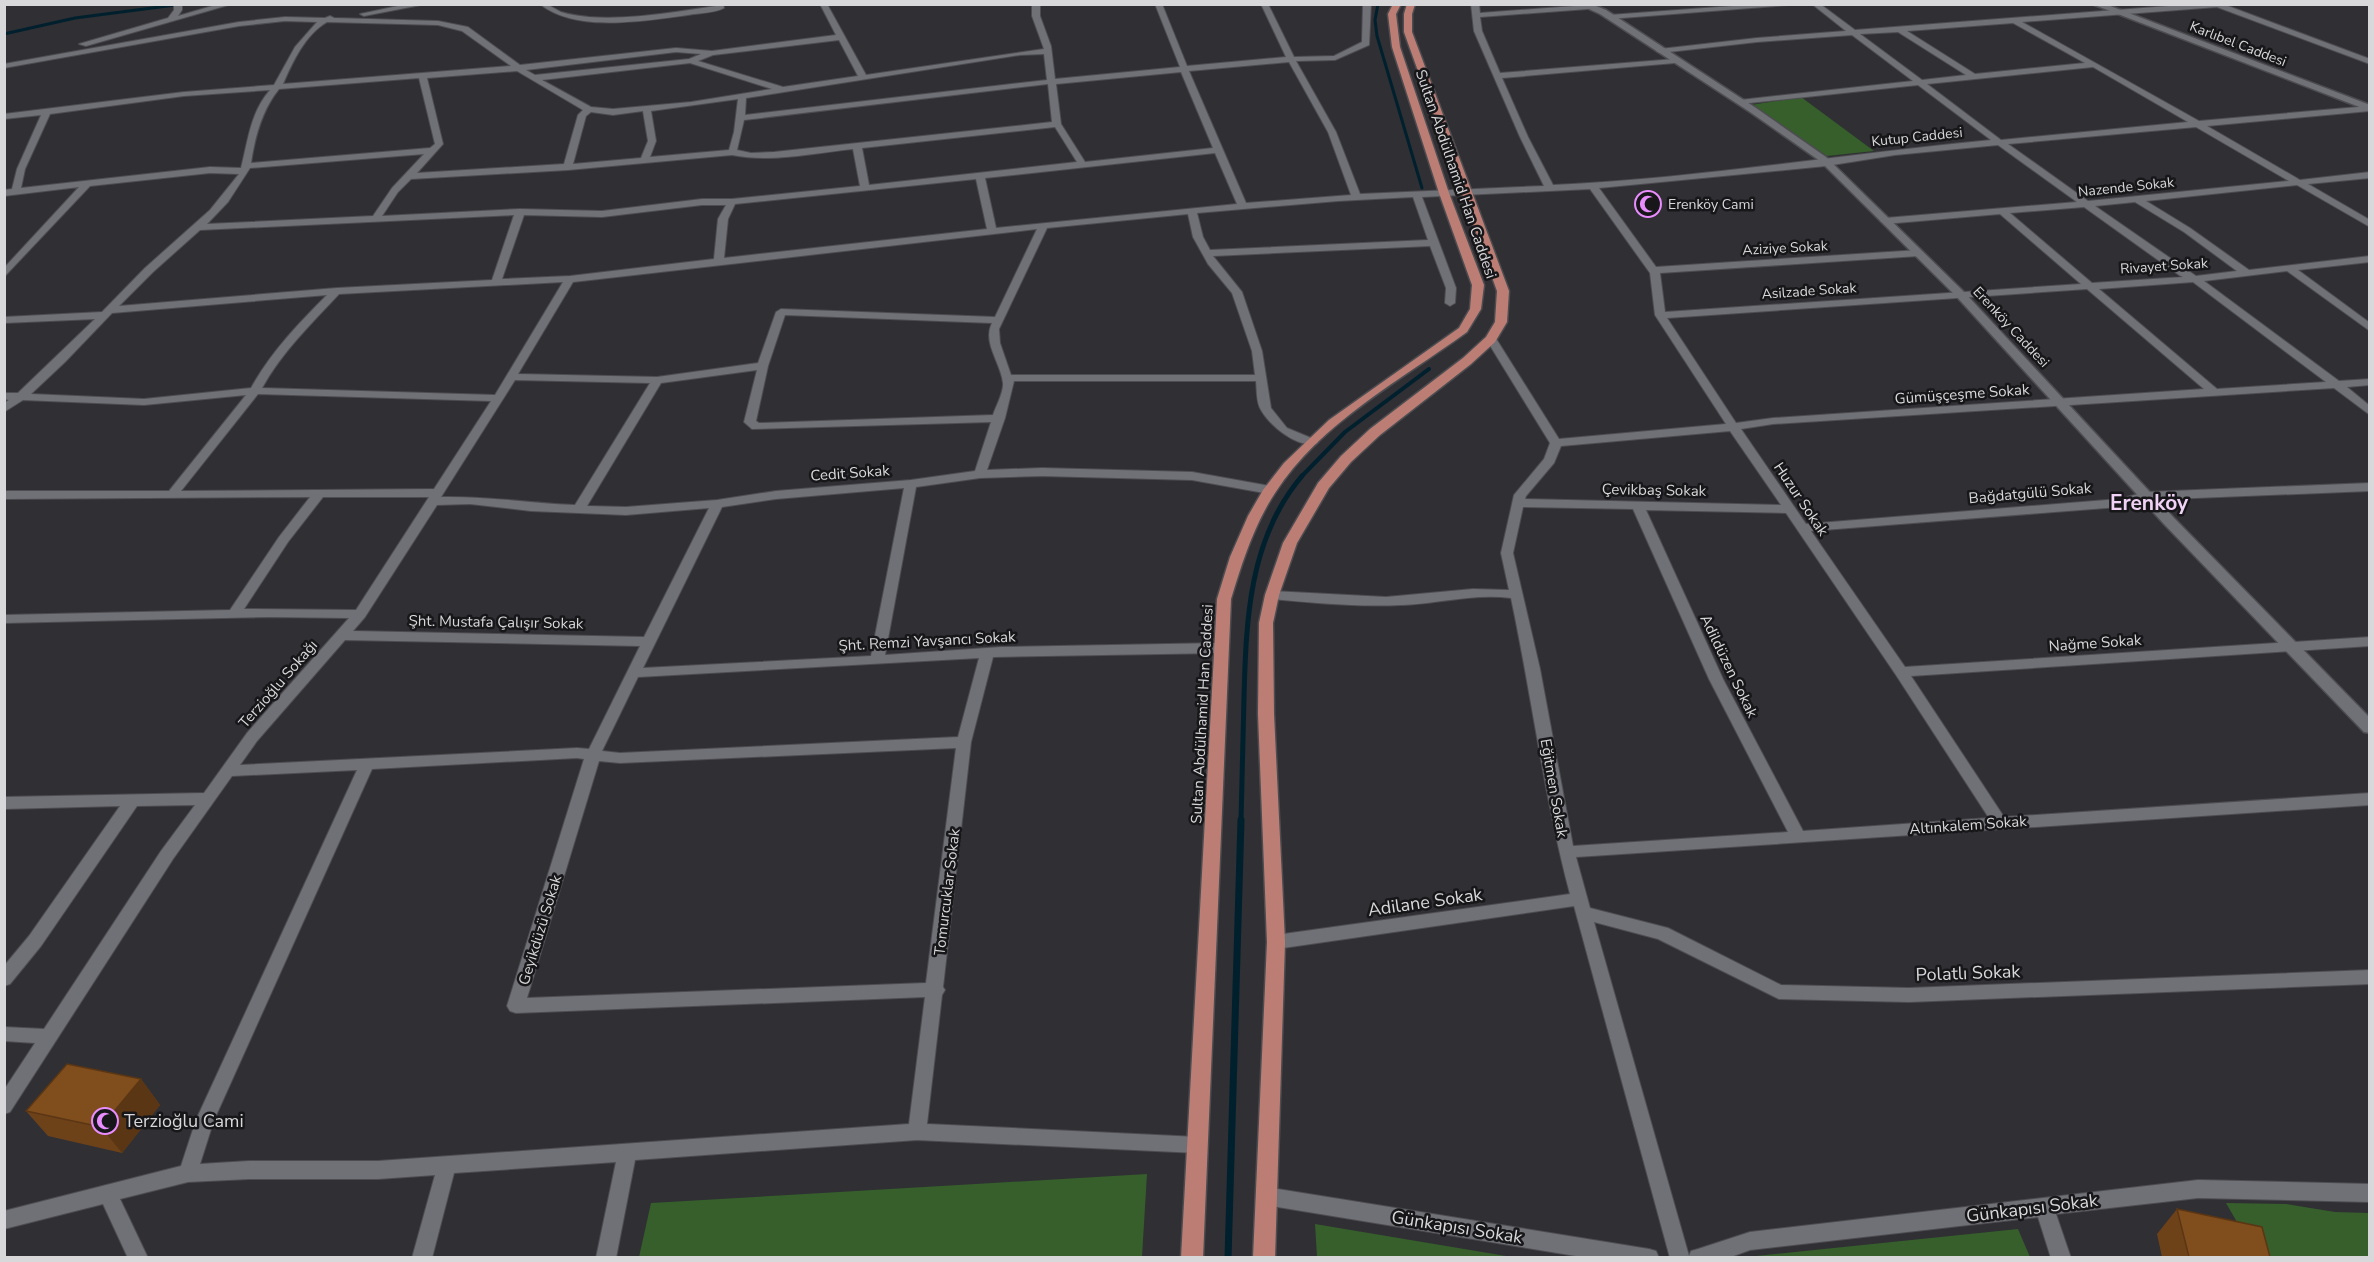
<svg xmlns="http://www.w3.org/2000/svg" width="2374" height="1262" font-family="'Nunito Sans',sans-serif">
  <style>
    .green { fill: #365f2b }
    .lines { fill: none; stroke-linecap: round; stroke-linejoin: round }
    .stream-far3 { stroke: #00202e; stroke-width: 3 }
    .stream-far2 { stroke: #00202e; stroke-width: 4 }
    .stream-far1 { stroke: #00202e; stroke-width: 5 }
    .stream { stroke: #00202e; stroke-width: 7 }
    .minor-casing { stroke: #4d4d51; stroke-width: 2 }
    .tertiary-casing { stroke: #4d4d51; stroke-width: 3 }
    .primary-casing { stroke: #4d4d51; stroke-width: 3 }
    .minor { fill: #707177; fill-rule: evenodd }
    .tertiary { fill: #707177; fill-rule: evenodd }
    .primary { fill: #bc7e74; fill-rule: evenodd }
    .wall { fill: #6e4219 }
    .shaded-wall { fill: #5a3614 }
    .building { fill: #804d1d; stroke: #5a3614; stroke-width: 1.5 }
    .labels { text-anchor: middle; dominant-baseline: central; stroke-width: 5; stroke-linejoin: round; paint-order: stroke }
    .far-street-label { font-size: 14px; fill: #d8d8db; stroke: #17171a }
    .far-poi-label { font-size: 14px; fill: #d8d8db; stroke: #17171a; text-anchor: start }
    .street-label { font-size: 15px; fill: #d8d8db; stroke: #17171a }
    .near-street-label { font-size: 18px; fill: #d8d8db; stroke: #17171a }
    .near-poi-label { font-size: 18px; fill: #d8d8db; stroke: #17171a; text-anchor: start }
    .district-label { font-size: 21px; font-weight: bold; fill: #f1d2f7; stroke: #17171a }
  </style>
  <rect width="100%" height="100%" fill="#2f2f34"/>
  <g class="green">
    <polygon points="1801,97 1874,151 1827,156 1751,105"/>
    <polygon points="1147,1174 1142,1257 639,1257 651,1203"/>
    <polygon points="2226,1203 2286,1204 2335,1212 2369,1213 2369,1257 2257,1257"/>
    <polygon points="1315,1224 1506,1256 1514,1257 1317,1257"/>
    <polygon points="2018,1229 2030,1257 1746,1257"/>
  </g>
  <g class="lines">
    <g class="stream-far3">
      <polyline points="1378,4 1375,20 1377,36 1422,188"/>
      <polyline points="4,34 75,18 183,4"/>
    </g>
    <polyline class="stream-far2" points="1300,478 1345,432 1429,369"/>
    <path class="stream-far1" d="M1241,821C1242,780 1243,739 1244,698C1246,620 1249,538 1302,476"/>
    <polyline class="stream" points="1228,1258 1241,820"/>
    <defs>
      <g id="minor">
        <polygon points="174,4 182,4 182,10 178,16 219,4 232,4 86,46 79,44 168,18 174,10"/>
        <polygon points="407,4 426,4 364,16 360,14"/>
        <path d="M540,4C549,4 553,8 561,12C570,15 580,16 589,17C632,20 674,12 716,6L715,4H723L724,8C715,13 699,13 688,15C645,21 576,33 540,4Z"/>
        <path d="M820,4H827L866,75L1044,49L1032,16V4H1040V16L1051,46L1055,79L1180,67L1155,4H1162L1187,66L1286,57L1261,4H1268L1294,57L1334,56L1362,42L1363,4H1371L1369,45L1335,60L1296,61L1336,132L1360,194L1544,186L1520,137L1474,31L1471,4H1479L1480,13L1588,5L1592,7L1588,9L1480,17L1482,31L1500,73L1675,59L1679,61L1675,63L1502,78L1528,137L1553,185C1700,178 1845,154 1991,140L1918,85L1740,104L1736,102L1740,100L1913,81L1852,35L1757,42L1660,53L1656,51L1660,49L1757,38L1846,31L1812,4H1820L1855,30L2194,4H2232L2228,6L2370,59V64L2217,7L2022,22L2199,121L2370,106V111L2207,126L2300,180L2370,172V178L2308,184L2370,220V227L2297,185L2146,201L2190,228L2249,270L2370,256V262L2298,270L2370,323V331L2287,271L2204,281L2339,381L2370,379V385L2347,387L2370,406V415L2334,388L1773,424L1741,429L1806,524L2119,499L2146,492L2370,483V491L2146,500L2119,507L1811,531L1905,667L2370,637V646L1911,676L2004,817L2370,793V805L1576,857L1590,908L1668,928L1781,985L1909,988L2370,970V984L1909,1002L1779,999L1658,939L1594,922L1689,1256L1691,1251L1698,1249L1750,1232L2198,1180L2370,1184V1202L2198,1198L2056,1214L2071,1258H2051L2038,1217L1750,1250L1728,1258H1670L1574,906L1276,949L1270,947L1268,942L1270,937L1276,935L1570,894C1544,797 1532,697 1511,598C1474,593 1437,604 1401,605C1358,607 1315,603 1272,599L1265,595L1272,591L1386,597L1473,589L1509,590L1501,553L1514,495L1544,459L1550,443L1486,339L1487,337H1495L1559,439L1726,424L1655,315L1650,273L1590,189L1422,197L1456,288L1455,303L1450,306L1445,303L1446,288L1430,246L1213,256L1242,292L1262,351L1271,408L1287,428L1316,440L1318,442L1316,444C1297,448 1270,426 1261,410C1256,403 1257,390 1256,381H1014L1005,418L987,470L1042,468L1192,472L1270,486L1276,490L1274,493L1270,494L1192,480L1042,476L980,478L916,487L885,655L1001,647L1221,643L1228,648L1221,653L993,657L971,742L943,987L945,990L942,995L927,1124L1198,1137L1205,1139L1207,1145L1205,1151L1198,1153L917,1140L635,1160L616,1258H596L616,1162L454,1173L432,1258H412L435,1175L378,1179H249L188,1182L120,1199L148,1258H128L103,1204L4,1229V1211L181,1166L196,1120L357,770L232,776L173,859L10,1112L4,1114V1090L35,1043L4,1041V1027L44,1029L161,851L195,805L137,806L41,946L10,984L4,986V966L29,936L120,806L4,809V797L204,793L247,733L349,618L270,617L4,623V615L230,610L279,537L310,497L4,499V491H169L246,395L144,405L23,400L4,412V403L9,400L4,399V393H18L20,391L95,319L4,323V317L102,312L145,268L210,210L239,174L210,173L90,186L4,277V268L79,187L4,196V190L12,189L17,169L41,115L4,119V114L184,92L274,85L295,47L317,22L285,21L239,26L4,68V64L239,22L285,17L325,18L330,16L334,18L438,21L468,27L520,65L676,48L712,51L836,35ZM327,22L438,25L462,31L511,66L283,84C293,61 305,35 327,22ZM2013,23L2085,63L1975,74L1907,31ZM1898,32L1966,75L1922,80L1860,34ZM839,40L858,76L783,87L698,61L713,55ZM676,52L701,54L689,59L535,75L526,70ZM1044,54L1047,80L745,115L746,98L1020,55ZM1289,62L1328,132L1351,195L1246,203L1189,71ZM690,63L772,89L691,102L613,109L591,107L542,80ZM2093,67L2188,122L2001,140L1927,84ZM517,71L583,110L578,115L564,164L417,173L443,144L427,78ZM1181,72L1213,148L1085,162L1061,124L1056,84ZM419,78L435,144L430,148L251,163C255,136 262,110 279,89ZM1048,84L1052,122L774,152L751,153L737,150L744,120ZM270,90C250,113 248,141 241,168L210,167L21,188L25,169L50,114L184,96ZM738,99L734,132L729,150L650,157L656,141L651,111ZM643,111L648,141L641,158L573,164L586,116L591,112L613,115ZM1055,127L1077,162L869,185L862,148ZM2196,127L2289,181L2088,201L2008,144ZM1998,145L2077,202L1885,218L1880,221L1885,224L2000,214L2081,284L1665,312L1660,273L1919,256L1924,253L1919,250L1656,267L1599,188L1826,166L1895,155ZM853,149L860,186L732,199H702L602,211L520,209L382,216L398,192L411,179L568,170L732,155C771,163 814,153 853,149ZM1215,153L1237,204L996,228L985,178ZM424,154L392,188L373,216L207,224L228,202L250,168ZM976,179L987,229L724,258L728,219L735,204ZM1413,197L1428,240L1210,250L1203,237L1197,213L1338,201ZM2135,202L2184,232L2237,271L2196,276L2095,206ZM702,205H726L718,219L714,259L570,276L502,279L524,215L602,217ZM2084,207L2179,275L2183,277L2092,283L2010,213ZM1188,214L1193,237L1208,264L1232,293L1252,351L1255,375H1011L1000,343L999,329L1047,228ZM514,215L492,280L337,288L119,306L153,272L200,230ZM1037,229L995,317L781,309L776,312L758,363L657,377L518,374L573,282ZM563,282L495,395L262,388C282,352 311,324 339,294ZM2193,282L2326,382L2217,389L2099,289ZM2087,289L2204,389L1773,418L1736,423L1667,318ZM327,295C298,324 271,352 251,388L144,399L31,394L65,362L112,313ZM785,315L992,323C982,343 1001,363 1003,383C1004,392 996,406 993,415L759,423L756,421L768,366ZM757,370L744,422L752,429L991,422L975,471L911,480L776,491L717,500L626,507L587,506L661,383ZM515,380L650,383L575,505C530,503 486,496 441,497ZM258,394L491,401L434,489L181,491ZM1730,431L1781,505L1525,499L1526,496L1554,463L1561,446ZM904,488L871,656L643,668L722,507L776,499ZM323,497H429L356,610L244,609L288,542ZM470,504L531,511L626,515L709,508L644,637L353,631L365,617L437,505ZM1523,507L1633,509L1709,679L1788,832L1573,846L1540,669L1513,553ZM1646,510L1786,513L1896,675L1989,818L1803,831L1723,679ZM345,640L640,646L589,749L577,748L240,765L257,741ZM979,658L958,737L620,753L602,751L638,677ZM956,748L926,983L527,998L599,761L620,763ZM577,758L584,759L507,1006L510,1011L516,1013L925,997L909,1124L378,1161H249L200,1164L214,1120L372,769Z"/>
        <polygon points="1760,4 1802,4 1609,19 1605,17 1609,15"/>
        <polygon points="1266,1187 1649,1249 1656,1251 1659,1258 1588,1258 1266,1205 1259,1202 1256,1196 1259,1190"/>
      </g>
      <g id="tertiary">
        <polygon points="1578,4 1591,4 1606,10 1756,108 1826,157 1964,292 2174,518 2370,718 2370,733 2364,732 2164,524 1956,296 1820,161 1750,112 1600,14"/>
        <polygon points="2092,4 2105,4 2370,105 2370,111"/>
      </g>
      <g id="primary">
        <path d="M1393,4H1401L1396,14L1400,47L1449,193L1484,285L1481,309L1467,332C1401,380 1320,423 1275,493C1254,525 1242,563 1231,599L1203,1258H1181L1217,599L1230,557L1248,516L1263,490L1284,463L1329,420L1459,328L1470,309L1472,285L1439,193L1392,47L1388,14Z"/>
        <polygon points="1407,4 1415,4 1412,14 1412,32 1509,291 1507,322 1495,342 1471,364 1380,435 1351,462 1329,488 1297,543 1279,595 1273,623 1274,714 1285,942 1275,1258 1253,1258 1267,942 1258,714 1259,623 1265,595 1283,543 1318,483 1341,456 1370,429 1463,358 1486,337 1495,322 1497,291 1404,32 1404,14"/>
      </g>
    </defs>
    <use href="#minor" class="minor-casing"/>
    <use href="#tertiary" class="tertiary-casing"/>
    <use href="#primary" class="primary-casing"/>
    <use href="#minor" class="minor"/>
    <use href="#tertiary" class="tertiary"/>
    <use href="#primary" class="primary"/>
  </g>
  <g class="wall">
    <polygon points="141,1079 160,1105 122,1153 48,1136 26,1111"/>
    <polygon points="2177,1209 2270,1257 2162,1257 2157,1234"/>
  </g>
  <polygon class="shaded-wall" points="141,1079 160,1105 122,1153 101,1127"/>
  <g class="building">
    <polygon points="67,1064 141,1079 101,1127 26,1111"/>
    <polygon points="2177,1209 2262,1227 2270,1257 2189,1257"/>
  </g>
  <defs>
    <symbol id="mosque-ring" viewBox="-11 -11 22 22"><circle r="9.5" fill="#17171a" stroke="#e98dfe" stroke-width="1.5"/><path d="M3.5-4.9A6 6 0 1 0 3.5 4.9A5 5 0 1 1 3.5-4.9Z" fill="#e98dfe"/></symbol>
  </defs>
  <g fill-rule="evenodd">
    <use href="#mosque-ring" x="1633" y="189" width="30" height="30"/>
    <use href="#mosque-ring" x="90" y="1106" width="30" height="30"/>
  </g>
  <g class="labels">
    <g class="far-street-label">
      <text transform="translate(2238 44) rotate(21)">Karlıbel Caddesi</text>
      <text transform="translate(1917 137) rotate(-6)">Kutup Caddesi</text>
      <text transform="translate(2126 187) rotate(-6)">Nazende Sokak</text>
      <text transform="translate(1785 248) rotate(-3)">Aziziye Sokak</text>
      <text transform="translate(2164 266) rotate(-4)">Rivayet Sokak</text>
      <text transform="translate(1809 291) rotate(-4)">Asilzade Sokak</text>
      <text transform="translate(2011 327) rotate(47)">Erenköy Caddesi</text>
    </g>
    <g class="far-poi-label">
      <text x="1668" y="204">Erenköy Cami</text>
    </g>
    <g class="street-label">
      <text transform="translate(1456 174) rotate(71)">Sultan Abdülhamid Han Caddesi</text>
      <text transform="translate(1962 394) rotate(-4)">Gümüşçeşme Sokak</text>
      <text transform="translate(850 473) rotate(-4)">Cedit Sokak</text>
      <text transform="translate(1654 490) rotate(1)">Çevikbaş Sokak</text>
      <text transform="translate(2030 493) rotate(-5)">Bağdatgülü Sokak</text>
      <text transform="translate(1801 499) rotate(56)">Huzur Sokak</text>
      <text transform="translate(496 622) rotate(1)">Şht. Mustafa Çalışır Sokak</text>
      <text transform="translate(927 641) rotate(-3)">Şht. Remzi Yavşancı Sokak</text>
      <text transform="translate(2095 643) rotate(-4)">Nağme Sokak</text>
      <text transform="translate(1729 666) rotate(64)">Adildüzen Sokak</text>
      <text transform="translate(278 684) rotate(-49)">Terzioğlu Sokağı</text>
      <text transform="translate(1202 714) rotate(-87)">Sultan Abdülhamid Han Caddesi</text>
      <text transform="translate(1554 788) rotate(80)">Eğitmen Sokak</text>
      <text transform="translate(1968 825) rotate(-4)">Altınkalem Sokak</text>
      <text transform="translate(947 892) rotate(-83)">Tomurcuklar Sokak</text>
      <text transform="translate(540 930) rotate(-73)">Geyikdüzü Sokak</text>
    </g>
    <g class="near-street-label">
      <text transform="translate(1425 902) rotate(-8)">Adilane Sokak</text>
      <text transform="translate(1968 973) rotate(-2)">Polatlı Sokak</text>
      <text transform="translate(2032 1208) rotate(-7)">Günkapısı Sokak</text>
      <text transform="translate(1457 1227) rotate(9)">Günkapısı Sokak</text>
    </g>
    <g class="near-poi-label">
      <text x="124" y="1121">Terzioğlu Cami</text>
    </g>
    <g class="district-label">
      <text x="2149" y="503">Erenköy</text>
    </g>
  </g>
  <rect width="2374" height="1262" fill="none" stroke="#d8d8db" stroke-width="12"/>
</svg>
